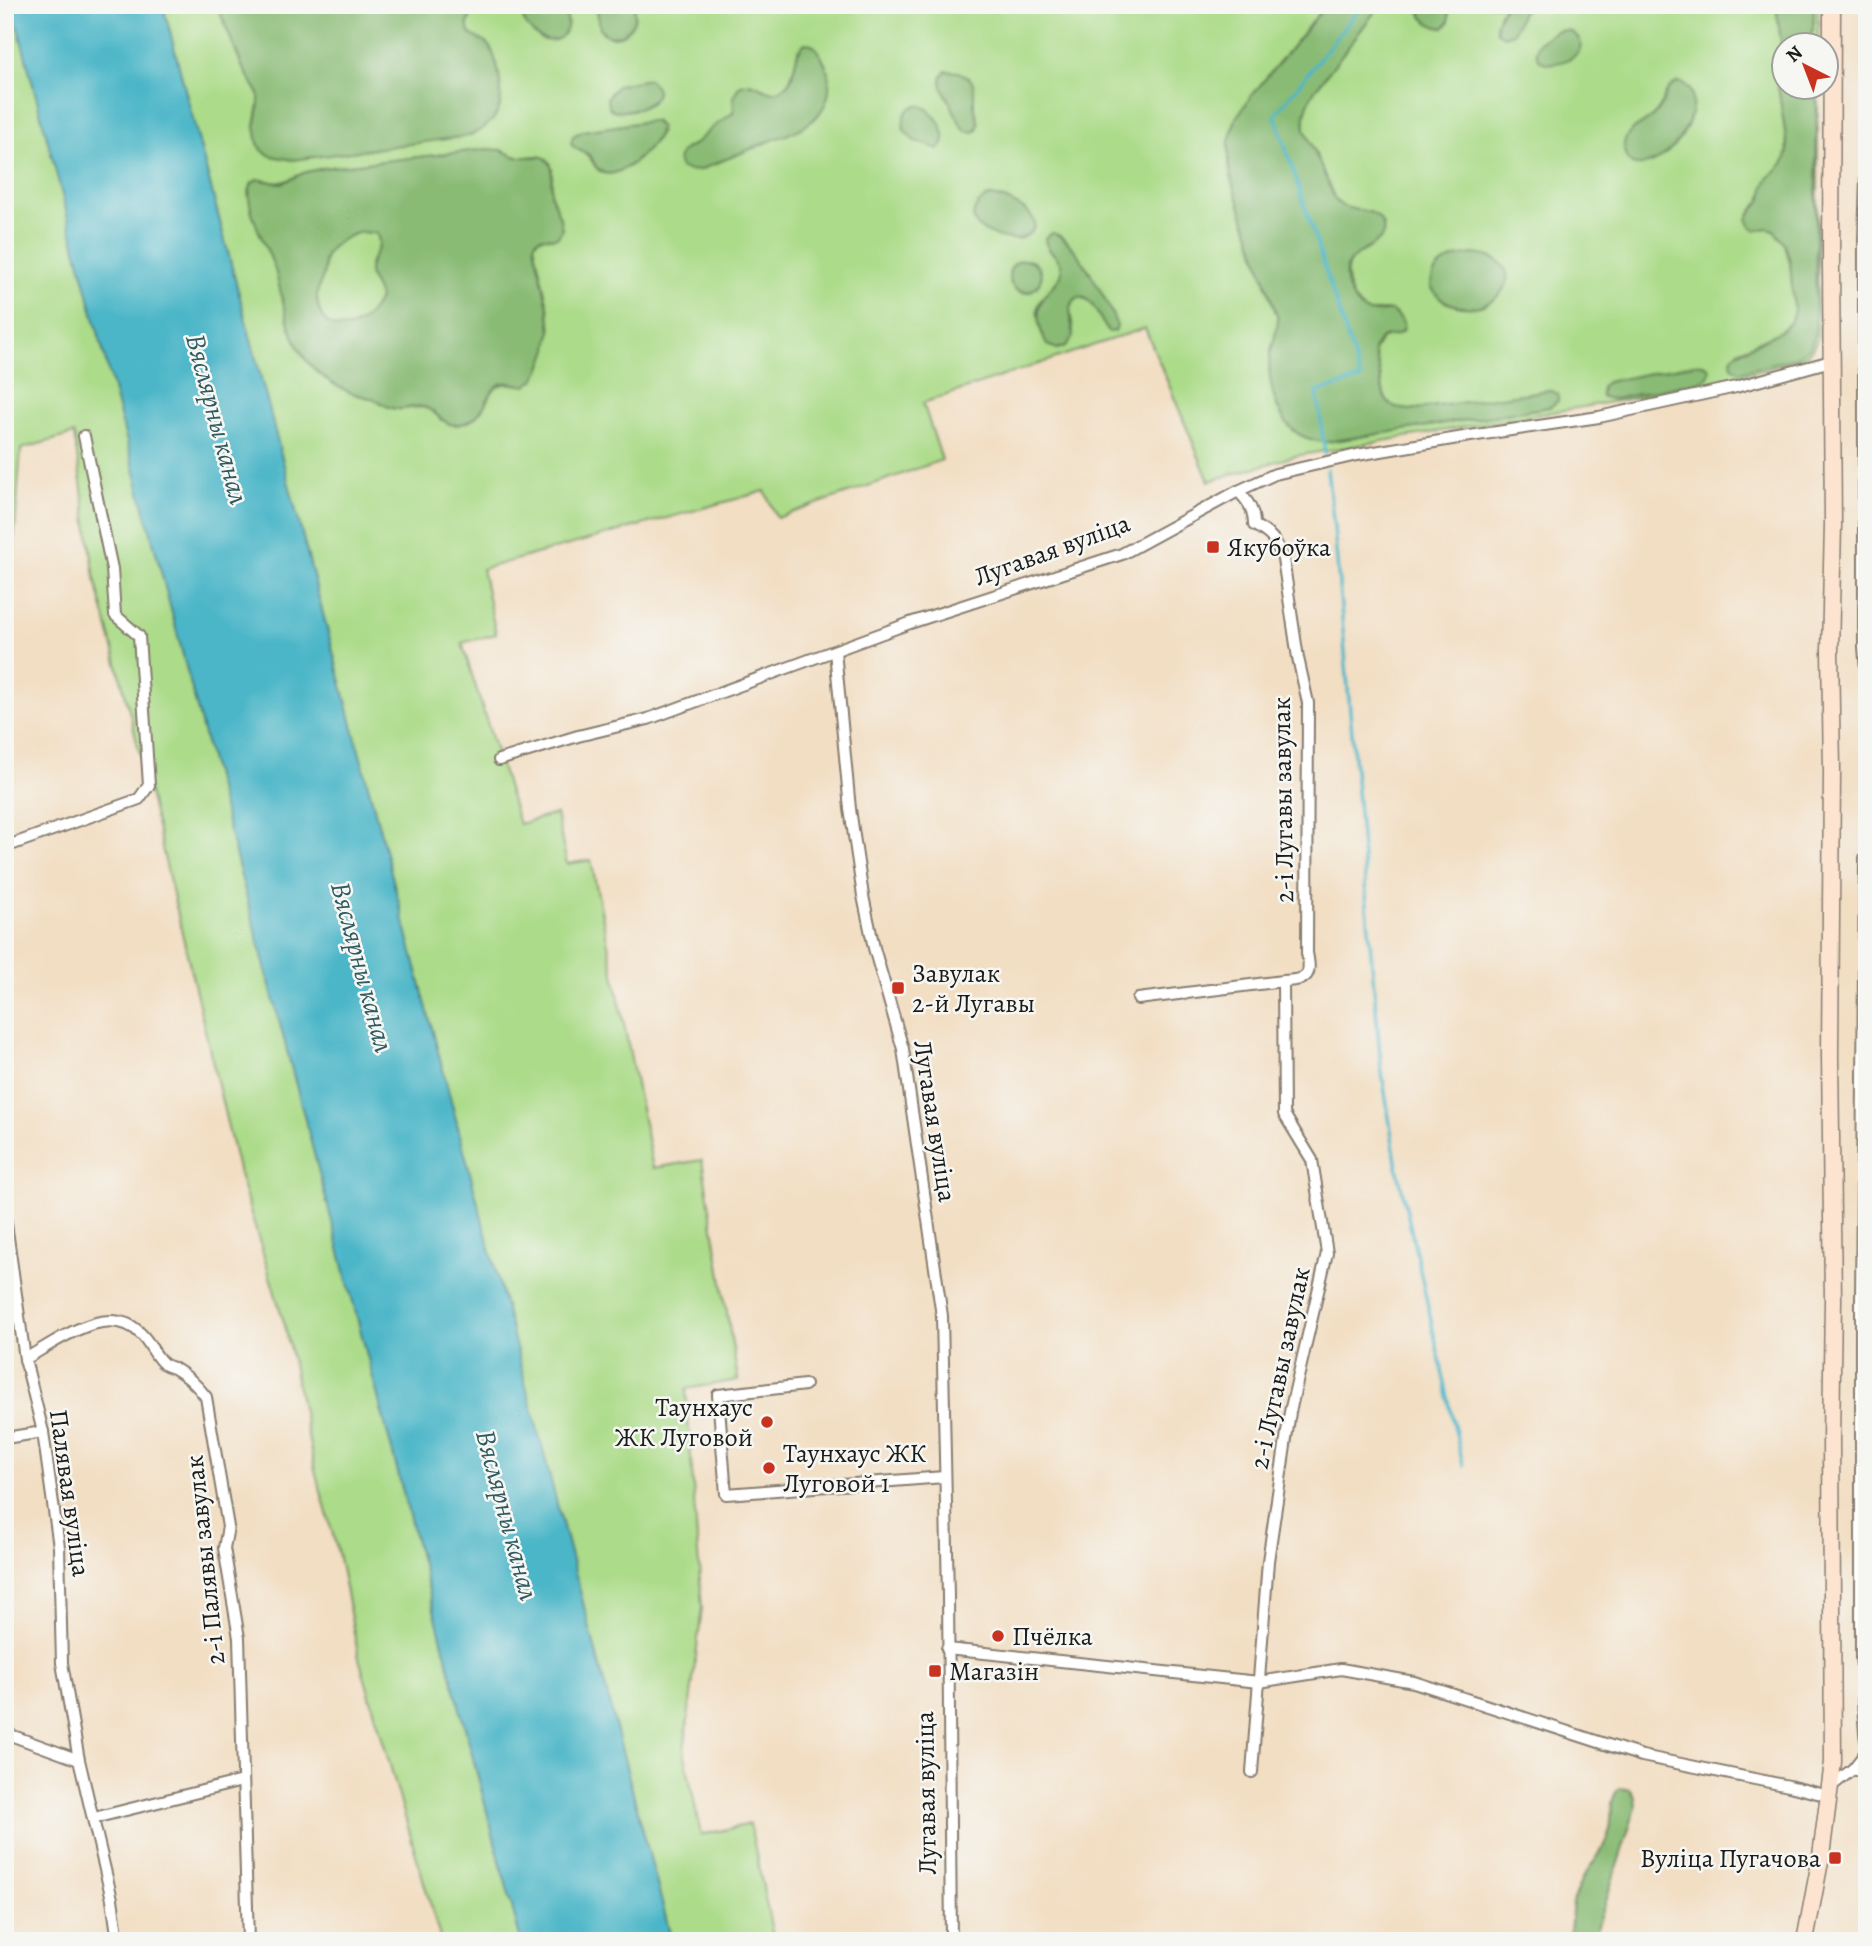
<svg xmlns="http://www.w3.org/2000/svg" width="1872" height="1946" font-family="Alegreya,serif">
  <style>
    .green { fill: #acdb89; stroke: #647c52; stroke-width: 2; fill-rule: evenodd }
    .forest { fill: #89bb75; stroke: #526c48; stroke-width: 2; fill-rule: evenodd }
    .water { fill: #4bb6c8; stroke: #346972; stroke-width: 2 }
    .lines { fill: none; stroke-linecap: round; stroke-linejoin: round }
    .stream { stroke: #4bb6c8; stroke-width: 3.5 }
    .street-casing { stroke: #877d70; stroke-width: 14 }
    .secondary-casing { stroke: #877d70; stroke-width: 19 }
    .street { stroke: #fff; stroke-width: 10 }
    .secondary { stroke: #fde4d1; stroke-width: 16 }
    .poi-dot { fill: #c8321e; stroke: #f6f6f2; stroke-width: 2.5 }
    .labels { text-anchor: middle; dominant-baseline: central; stroke-width: 5; stroke-linejoin: round; paint-order: stroke }
    .poi-label { font-size: 26px; fill: #1c1c1c; stroke: #f6f6f2; text-anchor: start }
    .street-label { font-size: 26px; fill: #1c1c1c; stroke: #f6f6f2 }
    .water-label { font-size: 28px; font-style: italic; fill: #2f5a61; stroke: #f6f6f2 }
  </style>
  <rect width="100%" height="100%" fill="#f6f6f2"/>
  <filter id="ink" filterUnits="userSpaceOnUse"><feTurbulence type="fractalNoise" baseFrequency=".0143" numOctaves="2"/><feDisplacementMap in="SourceGraphic" scale="14" xChannelSelector="R" yChannelSelector="G"/><feConvolveMatrix kernelMatrix="1 2 1 2 8 2 1 2 1" color-interpolation-filters="sRGB"/></filter>
  <filter id="wash" filterUnits="userSpaceOnUse"><feTurbulence type="fractalNoise" baseFrequency=".00686" numOctaves="4" result="noise"/><feDisplacementMap in="SourceGraphic" scale="28" xChannelSelector="R" yChannelSelector="G"/><feGaussianBlur stdDeviation="1.57" result="paint"/><feColorMatrix in="noise" values="0 0 0 0 0 0 0 0 0 0 0 0 0 0 0 0 0 1.4 0 .05"/><feComposite in="paint" operator="in"/></filter>
  <g filter="url(#wash)">
    <rect width="100%" height="100%" fill="#f2dec3"/>
    <g class="green">
      <path d="M5,5H217L242,66L259,94V105L255,127L491,49L487,44L469,33C466,23 468,17 477,11H482L492,14L505,5H528L526,8L541,39C548,41 551,41 558,36C571,28 566,19 565,5H596L600,28L603,33C607,34 610,37 614,37C629,38 636,17 634,5H1326L1252,95L1236,118L1232,181L1278,319C1278,332 1272,343 1270,356C1267,380 1276,411 1292,429C1301,438 1315,441 1327,442L1550,407V390L1410,410C1383,408 1384,398 1380,374C1379,366 1376,359 1374,351L1381,339L1403,331C1405,319 1396,311 1385,310C1379,309 1374,313 1368,312C1354,309 1346,284 1347,271C1348,262 1352,260 1357,253C1362,246 1367,221 1370,212C1356,209 1345,211 1335,200L1305,129C1303,114 1307,102 1315,90L1380,5H1419L1423,18L1441,28L1449,14L1443,5H1505L1500,12L1496,28L1509,35C1519,28 1516,12 1528,7C1535,3 1544,7 1551,5H1776L1780,36L1784,46V67L1778,79V86L1788,151C1785,168 1774,170 1767,184C1764,189 1764,195 1761,200C1756,208 1750,210 1747,219L1774,230L1785,245L1790,262L1794,311L1790,323L1779,332L1738,351L1815,333L1818,88V337C1813,349 1808,356 1796,361L1712,383L1664,393L1295,456L1209,481L1145,328L923,403L942,460L777,518L765,491L482,569L496,634L462,643L519,824L556,814L567,864L591,860L653,1168L702,1160L738,1380L686,1389L702,1608L684,1751L701,1835L750,1824L774,1941H441L359,1658L338,1553L315,1470L285,1326L239,1174L133,725L95,578L74,434L21,449L5,665ZM799,48L800,129L685,148L695,144L713,127L730,116L735,108L733,97L750,83C758,85 764,90 771,92C793,95 794,62 799,48ZM645,79L652,102C642,109 621,114 610,109L607,98C615,83 630,84 645,79ZM941,82L974,85V106L978,120V128L975,132L966,131L962,127ZM1690,90C1698,124 1678,147 1651,163L1635,128C1650,119 1661,112 1665,94ZM649,121H654L660,133C652,147 620,180 602,172C591,168 595,155 578,150V132ZM488,149C500,149 509,157 520,157C528,158 535,154 542,157C559,162 549,186 551,198C552,205 557,212 560,218L553,238C544,236 537,235 534,245L548,307L551,330L520,385C483,378 495,404 470,421L441,420C421,396 414,414 392,408C386,407 379,401 373,399C364,396 355,395 347,391C284,363 292,317 273,262C264,238 251,217 248,191L265,180C279,186 287,180 300,175C307,171 316,170 323,168ZM992,196L1007,200L1029,214L1007,238L987,232ZM1060,235L1091,273L1098,312C1092,301 1073,287 1070,308C1068,316 1074,323 1073,331C1073,335 1068,342 1066,346L1057,349C1052,340 1037,320 1037,310C1040,286 1084,277 1049,250ZM1474,254L1494,259L1507,283C1492,309 1471,312 1445,302ZM1025,260L1035,262L1042,275C1037,297 1009,301 1010,273ZM1698,364H1704L1699,382L1614,399L1603,397L1607,382Z"/>
      <polygon points="1814,5 1818,5 1818,45 1806,46 1813,29"/>
      <path d="M361,232L376,233C386,248 369,256 369,271C369,281 378,288 379,298C366,333 321,342 317,299C316,289 321,281 323,272C325,267 324,261 326,256C332,243 348,235 361,232Z"/>
    </g>
    <g class="forest">
      <path d="M217,5H505L501,13L497,15L482,11H477C468,17 466,23 469,33C477,39 486,40 491,49C495,55 496,63 498,70C505,103 502,123 468,136L293,160L271,156L263,151L258,144L255,127L259,105V94L242,66Z"/>
      <path d="M528,5H565C565,13 569,21 567,28C557,53 529,36 523,18Z"/>
      <path d="M596,5H634C637,19 633,27 622,35L607,36L600,28Z"/>
      <path d="M1326,5H1380L1315,90C1307,102 1303,114 1305,129L1335,200C1350,216 1374,204 1382,223C1395,255 1323,244 1353,298C1356,303 1362,311 1369,312C1376,313 1383,310 1391,311C1398,315 1409,325 1400,333C1396,337 1389,335 1384,337C1378,340 1376,345 1374,351C1376,359 1379,366 1380,374C1384,398 1383,408 1410,410L1550,390L1558,394V401L1550,407L1327,442C1314,441 1302,438 1292,429C1275,413 1267,379 1270,356C1272,343 1278,332 1278,319L1232,181L1229,166V141L1236,118L1252,95Z"/>
      <path d="M1419,5H1443L1449,14V22L1444,28C1431,27 1419,18 1419,5Z"/>
      <polygon points="1505,5 1531,5 1523,10 1513,33 1504,36 1497,32 1496,23"/>
      <polygon points="1776,5 1814,5 1813,29 1806,45 1784,46 1781,42"/>
      <path d="M1567,30C1573,32 1577,35 1580,41C1589,62 1523,78 1539,42L1556,31Z"/>
      <path d="M805,43L812,44C834,68 837,102 809,123C798,132 783,136 770,141C747,151 723,160 700,170L689,171L680,167L678,159L682,151L695,144L713,127L734,112L733,97L739,86C757,77 765,97 780,90C798,83 791,55 805,43Z"/>
      <path d="M1784,67V88H1817L1815,333C1812,345 1807,352 1795,358L1740,372L1732,367L1731,359L1733,355L1779,332L1790,323L1794,311L1790,262L1785,245L1774,230L1768,228L1756,230C1737,218 1756,210 1762,199C1764,193 1763,187 1766,182C1774,168 1785,169 1788,150L1778,86V79Z"/>
      <polygon points="946,71 959,72 970,79 974,85 974,106 979,124 974,132 966,131 962,127 942,87 941,78"/>
      <path d="M648,79C677,99 628,117 610,109L607,98L618,85Z"/>
      <path d="M1679,82C1716,93 1670,176 1632,164C1627,160 1625,157 1624,150C1621,128 1647,126 1658,111C1666,100 1664,87 1679,82Z"/>
      <path d="M918,105C933,107 954,137 939,149L914,141L904,130C902,117 905,108 918,105Z"/>
      <path d="M650,121H654L660,127C659,144 622,179 604,173C595,170 595,162 590,156C584,150 576,151 571,144L573,136L583,131Z"/>
      <path d="M488,149L501,150L516,157H543L550,163L552,168L551,195L560,218L562,229L558,237C548,239 538,233 534,245L548,307L551,330L548,349L541,368L534,380L526,386C519,385 511,382 504,383C487,385 488,416 465,423C442,431 441,411 423,407C412,404 403,412 392,408C387,407 382,403 378,401C368,396 357,396 347,391C292,366 289,325 276,273C270,250 240,205 252,183L258,179L276,183H283L303,173L323,168ZM361,232L376,233C386,248 369,256 369,271C369,281 378,288 379,298C366,333 321,342 317,299C316,288 322,282 324,272C325,269 324,265 324,262C327,245 347,236 361,232Z"/>
      <path d="M992,196C1005,198 1045,214 1032,231C1028,235 1023,238 1017,239C1006,240 989,235 980,228C965,216 978,199 992,196Z"/>
      <path d="M1052,233C1075,236 1109,305 1117,326L1115,331L1109,332C1100,324 1086,276 1070,307L1073,337L1066,346L1057,349L1047,345C1037,326 1033,305 1050,289C1055,284 1061,279 1062,271C1062,255 1045,253 1045,238Z"/>
      <path d="M1474,254C1538,260 1498,322 1451,304C1441,300 1435,295 1431,286C1431,263 1455,256 1474,254Z"/>
      <circle cx="1025" cy="276" r="16"/>
      <path d="M1693,364C1700,363 1706,363 1710,370L1708,377L1699,382L1614,399L1606,398L1601,395L1602,386L1607,382Z"/>
      <path d="M1620,1788L1631,1790L1635,1797L1636,1807L1593,1941H1569C1572,1922 1570,1905 1578,1887C1588,1867 1605,1852 1610,1829C1613,1816 1608,1798 1620,1788Z"/>
    </g>
    <polygon class="water" points="12,5 163,5 672,1941 521,1941"/>
    <g class="lines">
      <g class="stream">
        <polyline points="1325,454 1317,392 1361,379 1275,115 1362,5"/>
        <polyline points="1327,470 1334,527 1381,1067 1396,1162 1463,1465"/>
      </g>
    </g>
  </g>
  <g filter="url(#ink)">
    <g class="lines">
      <defs>
        <g id="street">
          <polyline points="1867,145 1864,241 1864,647 1867,683"/>
          <polyline points="835,651 850,809 863,896 874,948 903,1049 942,1316 948,1596 951,1941"/>
          <polyline points="499,760 578,736 648,719 910,623 1122,554 1238,491 1275,474 1357,455 1470,436 1599,417 1736,387 1831,361"/>
          <polyline points="5,847 139,799 149,785 139,636 115,615 112,569 84,436"/>
          <path d="M1867,857L1865,858L1861,1301V1657C1865,1686 1861,1717 1867,1746"/>
          <path d="M1138,999L1283,981C1307,980 1312,977 1307,953L1308,703L1298,658L1283,559C1276,540 1272,535 1254,525C1254,510 1248,501 1238,491"/>
          <polyline points="5,1216 25,1359 43,1432 59,1547 62,1663 79,1760 112,1899 118,1941"/>
          <path d="M25,1359C56,1342 109,1300 141,1334C150,1342 155,1357 164,1364C167,1366 171,1367 174,1368C188,1376 197,1385 206,1397L228,1527L224,1548L239,1638L248,1941"/>
          <polyline points="805,1385 718,1395 726,1494 944,1477"/>
          <polyline points="5,1438 43,1432"/>
          <polyline points="947,1649 1259,1682 1341,1669 1414,1682 1642,1756 1789,1786 1829,1796"/>
          <polyline points="5,1733 79,1760"/>
          <polyline points="1853,1769 1867,1774"/>
          <polyline points="1252,1772 1268,1561 1290,1412 1327,1253 1312,1160 1284,1114 1283,981"/>
          <polyline points="1830,1787 1853,1769 1867,1751"/>
          <polyline points="94,1818 242,1781"/>
        </g>
        <polyline id="secondary" points="1805,1941 1821,1856 1833,1762 1831,1441 1833,1300 1830,1055 1832,770 1830,650 1833,525 1831,264 1832,5"/>
      </defs>
      <use href="#street" class="street-casing"/>
      <use href="#secondary" class="secondary-casing"/>
      <use href="#street" class="street"/>
      <use href="#secondary" class="secondary"/>
    </g>
  </g>
  <g class="poi-dot">
    <rect x="1206" y="540" width="14" height="14" rx="3.5"/>
    <rect x="891" y="981" width="14" height="14" rx="3.5"/>
    <circle cx="767" cy="1422" r="7"/>
    <circle cx="769" cy="1468" r="7"/>
    <circle cx="998" cy="1636" r="7"/>
    <rect x="928" y="1664" width="14" height="14" rx="3.5"/>
    <rect x="1828" y="1851" width="14" height="14" rx="3.5"/>
  </g>
  <g class="labels">
    <g class="poi-label">
      <text x="1227" y="547">Якубоўка</text>
      <text x="912" y="973">Завулак<tspan x="912" dy="30">2-й Лугавы</tspan></text>
      <text x="753" y="1407" text-anchor="end">Таунхаус<tspan x="753" dy="30">ЖК Луговой</tspan></text>
      <text x="783" y="1453">Таунхаус ЖК<tspan x="783" dy="30">Луговой 1</tspan></text>
      <text x="1012" y="1636">Пчёлка</text>
      <text x="949" y="1671">Магазін</text>
      <text x="1821" y="1858" text-anchor="end">Вуліца Пугачова</text>
    </g>
    <g class="street-label">
      <text transform="translate(1052 550) rotate(-20)">Лугавая вуліца</text>
      <text transform="translate(1283 800) rotate(-91)">2-і Лугавы завулак</text>
      <text transform="translate(935 1121) rotate(81)">Лугавая вуліца</text>
      <text transform="translate(1280 1368) rotate(-78)">2-і Лугавы завулак</text>
      <text transform="translate(70 1493) rotate(82)">Палявая вуліца</text>
      <text transform="translate(205 1560) rotate(-96)">2-і Палявы завулак</text>
      <text transform="translate(926 1793) rotate(-91)">Лугавая вуліца</text>
    </g>
    <g class="water-label">
      <text transform="translate(217 419) rotate(75)">Вяслярны канал</text>
      <text transform="translate(362 967) rotate(75)">Вяслярны канал</text>
      <text transform="translate(507 1515) rotate(75)">Вяслярны канал</text>
    </g>
  </g>
  <rect width="1872" height="1946" fill="none" stroke="#f6f6f2" stroke-width="28"/>
  <g transform="translate(1805 66) rotate(318)"><circle r="33" fill="#f6f6f2" stroke="#9f9f9c" stroke-width="2"/>
  <path d="M0-5L12 26L0 18L-12 26Z" fill="#c8321e"/>
  <text y="-10" font-size="19" font-weight="bold" text-anchor="middle" fill="#1c1c1c">N</text>
  </g>
</svg>
